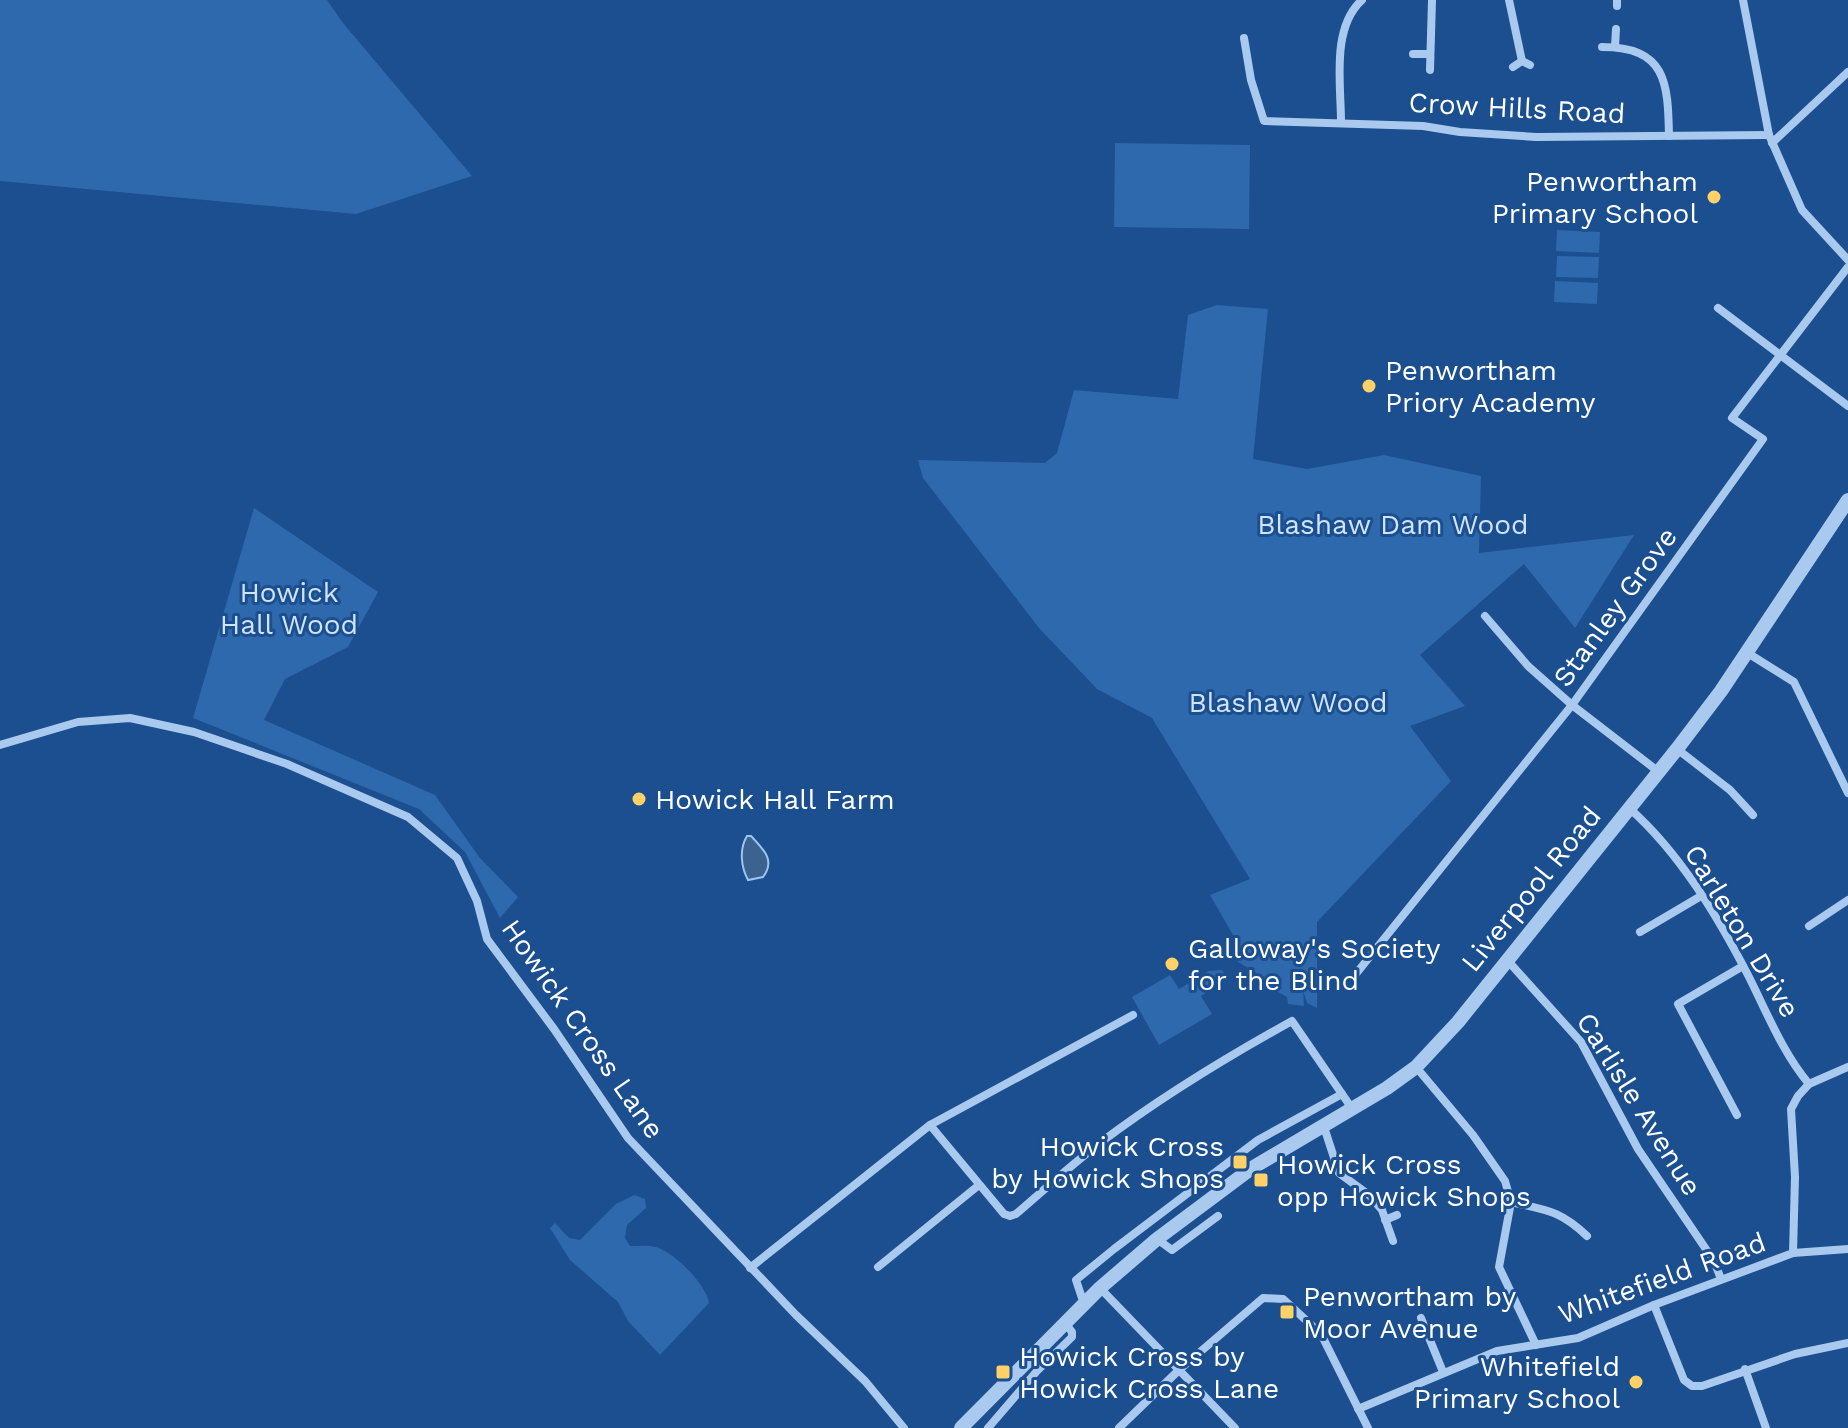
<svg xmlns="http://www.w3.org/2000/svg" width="1848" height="1428" font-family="'Work Sans',sans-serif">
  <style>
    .green { fill: #2e69ad }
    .water { fill: #3c6290; stroke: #9cc4f0; stroke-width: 2 }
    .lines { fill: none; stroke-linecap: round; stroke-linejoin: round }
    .minor { stroke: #a9c9ee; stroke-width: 8 }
    .tertiary { stroke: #a9c9ee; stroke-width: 14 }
    .poi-dot { fill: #ffd166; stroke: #1b4f8f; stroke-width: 3 }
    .labels { text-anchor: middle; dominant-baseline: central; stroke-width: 6; stroke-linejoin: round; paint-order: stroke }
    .street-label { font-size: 28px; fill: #fff; stroke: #1b4f8f }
    .poi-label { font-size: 28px; fill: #fff; stroke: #1b4f8f; text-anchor: start }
    .park-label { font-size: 28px; fill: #cfe3fa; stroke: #1b4f8f }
  </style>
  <rect width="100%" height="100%" fill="#1b4f8f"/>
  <g class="green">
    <polygon points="0,0 327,0 343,23 472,176 356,214 0,181"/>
    <polygon points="1115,143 1250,145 1249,229 1114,227"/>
    <polygon points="1557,230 1600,232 1599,253 1556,251"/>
    <polygon points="1557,256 1599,257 1598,278 1556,277"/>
    <polygon points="1555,281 1598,283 1597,304 1554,302"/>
    <polygon points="1217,305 1268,309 1253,459 1307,469 1384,455 1481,476 1479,553 1634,535 1575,628 1524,564 1420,655 1465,706 1410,726 1451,781 1317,922 1317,1008 1307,1003 1303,990 1304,1006 1288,1004 1287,997 1260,982 1263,977 1230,957 1241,949 1210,895 1250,879 1152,718 1097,689 1039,628 923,478 918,460 1045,463 1057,453 1074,390 1178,399 1188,315"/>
    <polygon points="254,508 378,592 348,647 285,679 264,720 435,795 480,858 518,897 500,918 465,852 419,809 193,718"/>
    <polygon points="1222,970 1228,979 1201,996 1212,1014 1159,1045 1132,997 1170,975 1179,989 1209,971"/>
    <path d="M634,1195L645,1199L646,1208L627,1225L625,1238L630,1246C638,1246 648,1245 656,1247C675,1253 706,1284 709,1303L660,1355L628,1321L618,1302L570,1260L550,1228L555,1223L569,1238L580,1240L616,1204Z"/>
  </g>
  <path class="water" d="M747,836H751C763,849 776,860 763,877L748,880C741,867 739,849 747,836Z"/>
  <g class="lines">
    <g class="minor">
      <polyline points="1509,0 1522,61"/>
      <polyline points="1743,0 1769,135 1802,210 1848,260"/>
      <polyline points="1617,6 1617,0"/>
      <polyline points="1244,38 1251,80 1264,121 1423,126 1460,132 1536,137 1769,135"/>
      <path d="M1602,47C1666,47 1668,82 1669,136"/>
      <polyline points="1615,47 1616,29"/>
      <polyline points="1413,54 1430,54"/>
      <polyline points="1513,67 1522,61 1530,65"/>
      <polyline points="1430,70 1432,0"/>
      <path d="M1341,122C1341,84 1331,28 1362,0"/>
      <polyline points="1772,143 1848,72"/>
      <polyline points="1718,308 1848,406"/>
      <polyline points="1485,616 1528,666 1572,705 1659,772"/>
      <polyline points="1746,652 1794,682 1848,793"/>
      <polyline points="0,745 78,722 130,718 194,732 287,764 408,817 457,858 477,901 487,939 554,1029 628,1138 796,1315 865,1381 904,1428"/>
      <polyline points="1677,749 1730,790 1753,815"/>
      <path d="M1629,808C1680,853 1718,917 1749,977C1767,1013 1783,1053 1809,1084"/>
      <polyline points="1809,926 1848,900"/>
      <polyline points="1640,932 1701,896"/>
      <polyline points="1508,961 1581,1042 1638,1149 1714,1261 1721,1279"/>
      <polyline points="1355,975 1572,705 1763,439 1732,418 1848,267"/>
      <polyline points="1416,1067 1473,1135 1505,1181 1511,1202 1499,1267 1536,1345"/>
      <polyline points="1737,1115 1678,1004 1743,966"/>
      <path d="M930,1125L1004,1214L1010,1216L1016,1214C1044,1190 1071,1165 1100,1143C1161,1097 1225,1058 1292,1021L1353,1110"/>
      <polyline points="1324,1127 1339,1173 1369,1195 1382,1210 1393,1241"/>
      <path d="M1511,1202C1546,1210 1560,1210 1587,1236"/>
      <polyline points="1385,1220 1397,1215"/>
      <polyline points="1157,1239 1172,1250 1218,1216"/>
      <polyline points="1793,1253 1795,1177 1791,1109 1798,1096 1809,1084 1848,1067"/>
      <polyline points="878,1267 979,1185"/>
      <polyline points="750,1268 930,1125 1133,1015"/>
      <polyline points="1100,1288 1235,1428"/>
      <polyline points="1084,1304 1076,1280 1114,1249 1258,1140 1342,1094"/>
      <polyline points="1654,1305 1684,1380 1692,1386 1702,1386 1795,1354 1848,1343"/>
      <polyline points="1421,1318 1443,1372"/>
      <polyline points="1745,1369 1766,1428"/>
      <polyline points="1358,1409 1497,1351 1578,1338 1654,1305 1793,1253 1848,1249"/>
      <polyline points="988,1428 1037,1371 1072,1337 1072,1332 1065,1323"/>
      <polyline points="1119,1428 1179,1370 1263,1298 1283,1299 1321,1334 1368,1428"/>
    </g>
    <polyline class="tertiary" points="961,1428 1100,1288 1157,1239 1252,1168 1387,1088 1416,1067 1458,1022 1677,749 1721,691 1848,500"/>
  </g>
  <g class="poi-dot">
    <circle cx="1714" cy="197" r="8"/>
    <circle cx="1369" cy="386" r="8"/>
    <circle cx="639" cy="799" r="8"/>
    <circle cx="1172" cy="964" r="8"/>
    <rect x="1232" y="1154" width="16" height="16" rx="4"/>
    <rect x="1253" y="1172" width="16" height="16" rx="4"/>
    <rect x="1279" y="1304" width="16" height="16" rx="4"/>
    <rect x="995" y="1364" width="16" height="16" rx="4"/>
    <circle cx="1636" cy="1382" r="8"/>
  </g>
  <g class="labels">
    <g class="street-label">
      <text transform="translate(1517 108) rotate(3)">Crow Hills Road</text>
      <text transform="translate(1615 607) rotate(-54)">Stanley Grove</text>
      <text transform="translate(1531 889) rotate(-51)">Liverpool Road</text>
      <text transform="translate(1742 931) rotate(59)">Carleton Drive</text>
      <text transform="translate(583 1029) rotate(55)">Howick Cross Lane</text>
      <text transform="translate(1639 1104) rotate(58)">Carlisle Avenue</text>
      <text transform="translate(1662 1278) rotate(-20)">Whitefield Road</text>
    </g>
    <g class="poi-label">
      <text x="1698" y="181" text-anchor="end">Penwortham<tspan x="1698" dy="32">Primary School</tspan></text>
      <text x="1385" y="370">Penwortham<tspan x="1385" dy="32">Priory Academy</tspan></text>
      <text x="655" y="799">Howick Hall Farm</text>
      <text x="1188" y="948">Galloway's Society<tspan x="1188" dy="32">for the Blind</tspan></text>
      <text x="1224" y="1146" text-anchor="end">Howick Cross<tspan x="1224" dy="32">by Howick Shops</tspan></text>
      <text x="1277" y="1164">Howick Cross<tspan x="1277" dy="32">opp Howick Shops</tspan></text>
      <text x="1303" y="1296">Penwortham by<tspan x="1303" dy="32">Moor Avenue</tspan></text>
      <text x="1019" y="1356">Howick Cross by<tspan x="1019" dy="32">Howick Cross Lane</tspan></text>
      <text x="1620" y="1366" text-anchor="end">Whitefield<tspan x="1620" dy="32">Primary School</tspan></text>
    </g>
    <g class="park-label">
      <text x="1393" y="524">Blashaw Dam Wood</text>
      <text x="289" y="592">Howick<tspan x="289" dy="32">Hall Wood</tspan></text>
      <text x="1288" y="702">Blashaw Wood</text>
    </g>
  </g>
</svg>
